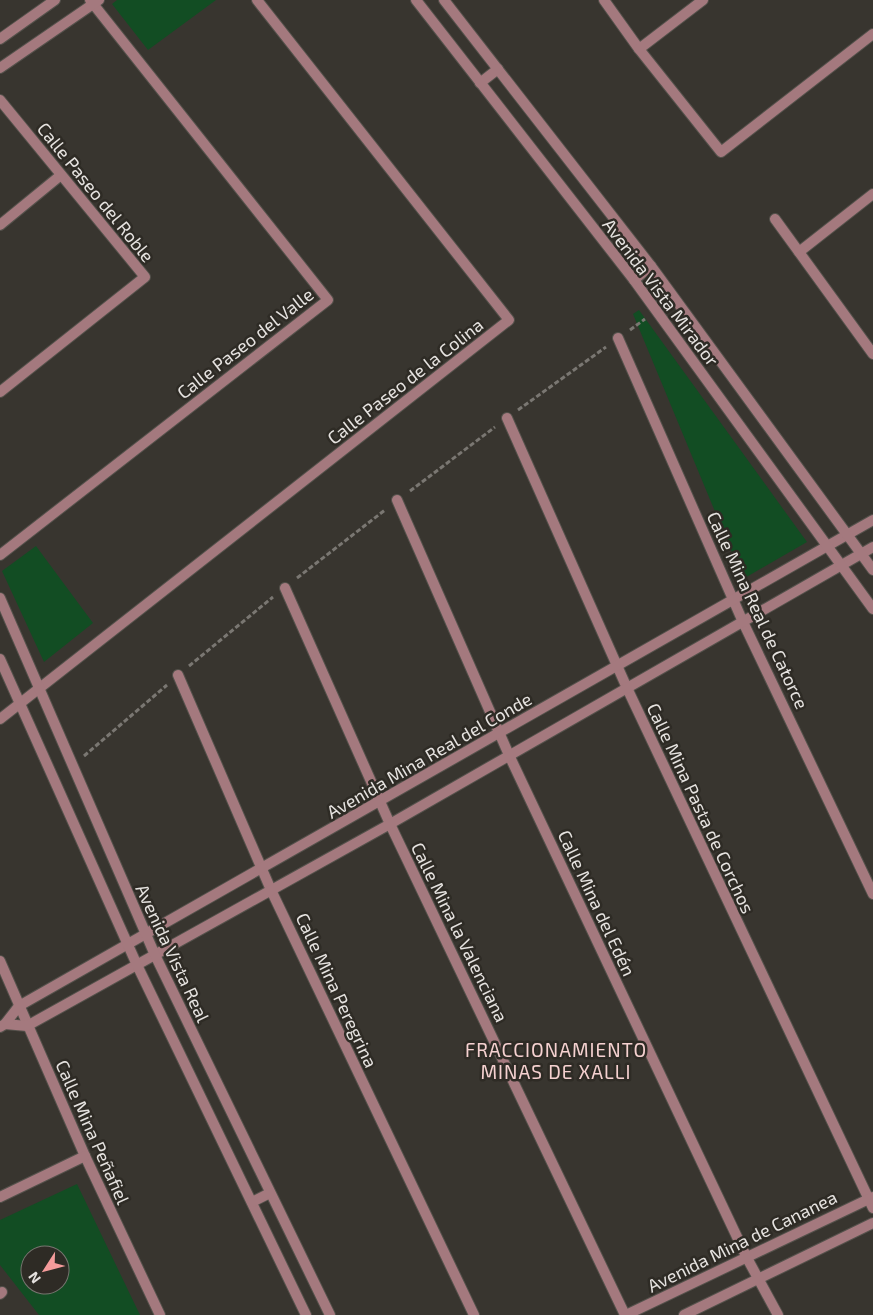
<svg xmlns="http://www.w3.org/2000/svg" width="873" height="1315" font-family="'Exo 2',sans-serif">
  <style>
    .green { fill: #124d23; fill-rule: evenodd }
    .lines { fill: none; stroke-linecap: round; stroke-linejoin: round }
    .minor-casing { stroke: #54514b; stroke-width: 12 }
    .tertiary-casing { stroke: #54514b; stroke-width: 12 }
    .path { stroke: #7a7772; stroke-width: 3; stroke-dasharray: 5 2.5; stroke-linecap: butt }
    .minor { stroke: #a4797e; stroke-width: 10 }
    .tertiary { stroke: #a4797e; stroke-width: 10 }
    .labels { text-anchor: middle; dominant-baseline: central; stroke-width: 5; stroke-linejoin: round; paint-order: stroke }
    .street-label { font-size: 18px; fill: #e6e3e0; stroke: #2e2b25 }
    .neighbourhood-label { font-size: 19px; letter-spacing: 1px; fill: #f5d1d0; stroke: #2e2b25 }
  </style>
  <rect width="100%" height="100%" fill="#38352f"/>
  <g class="green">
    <polygon points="117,0 216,0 148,50 112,4"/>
    <polygon points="639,310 807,542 743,579 633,314"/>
    <polygon points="36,546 93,623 44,662 2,571"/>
    <path d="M77,1184L140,1315H39L0,1265V1220ZM30,1255H60V1285H30Z"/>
  </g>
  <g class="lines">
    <defs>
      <g id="minor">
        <polyline points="604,0 639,49 721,152 873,34"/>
        <polyline points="639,49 703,0"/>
        <polyline points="0,100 145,277 0,392"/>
        <polyline points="775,219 873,354"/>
        <polyline points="0,225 61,175"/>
        <polyline points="799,252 873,194"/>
        <polyline points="618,338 743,622 873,894"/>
        <polyline points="507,418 627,688 873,1208"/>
        <polyline points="397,500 509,755 747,1258 778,1315"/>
        <polyline points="0,555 328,300 90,0"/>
        <polyline points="285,588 390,824 625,1315"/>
        <polyline points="178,675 271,890 474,1315"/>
        <polyline points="0,719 509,320 257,0"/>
        <polyline points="0,961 85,1156 160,1315"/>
        <polyline points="5,1024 27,1026 390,824 873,547"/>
        <polyline points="0,1027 5,1024 19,1006 873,520"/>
        <polyline points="0,1197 85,1156"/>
        <polyline points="0,1294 2,1292"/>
      </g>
      <g id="tertiary">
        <polyline points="416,0 634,280 873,609"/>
        <polyline points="444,0 651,266 873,570"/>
        <polyline points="0,39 55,0"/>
        <polyline points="0,68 99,0"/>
        <polyline points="480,83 498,69"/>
        <polyline points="634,280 651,266"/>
        <polyline points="0,598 155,955 330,1315"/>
        <polyline points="0,659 137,965 306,1315"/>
        <polyline points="252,1202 270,1193"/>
        <polyline points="626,1315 873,1197"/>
        <polyline points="684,1315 873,1223"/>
      </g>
    </defs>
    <use href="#minor" class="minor-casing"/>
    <use href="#tertiary" class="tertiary-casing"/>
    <g class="path">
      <polyline points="630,330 645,319"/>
      <polyline points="518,410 606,347"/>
      <polyline points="410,491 495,427"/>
      <polyline points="297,578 385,510"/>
      <polyline points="189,666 273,597"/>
      <polyline points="84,756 167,685"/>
    </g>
    <use href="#minor" class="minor"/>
    <use href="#tertiary" class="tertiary"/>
  </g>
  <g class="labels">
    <g class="street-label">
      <text transform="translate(96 192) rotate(51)">Calle Paseo del Roble</text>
      <text transform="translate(661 292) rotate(53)">Avenida Vista Mirador</text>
      <text transform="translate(245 343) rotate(-38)">Calle Paseo del Valle</text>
      <text transform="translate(405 381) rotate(-38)">Calle Paseo de la Colina</text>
      <text transform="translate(758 610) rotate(65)">Calle Mina Real de Catorce</text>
      <text transform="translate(429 755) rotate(-30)">Avenida Mina Real del Conde</text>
      <text transform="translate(701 808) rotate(65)">Calle Mina Pasta de Corchos</text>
      <text transform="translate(597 903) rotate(65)">Calle Mina del Edén</text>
      <text transform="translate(460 932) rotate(64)">Calle Mina la Valenciana</text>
      <text transform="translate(173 953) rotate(65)">Avenida Vista Real</text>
      <text transform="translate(337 990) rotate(65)">Calle Mina Peregrina</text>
      <text transform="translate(93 1132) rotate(66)">Calle Mina Peñafiel</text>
      <text transform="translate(742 1241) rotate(-26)">Avenida Mina de Cananea</text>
    </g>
    <g class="neighbourhood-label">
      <text x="556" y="1049">FRACCIONAMIENTO<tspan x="556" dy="22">MINAS DE XALLI</tspan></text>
    </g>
  </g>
  <g transform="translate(45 1270) rotate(234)"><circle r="24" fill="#2e2b25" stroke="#787570"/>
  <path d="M0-4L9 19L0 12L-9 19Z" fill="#f59b9b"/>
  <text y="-8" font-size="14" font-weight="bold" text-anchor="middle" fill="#e6e3e0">N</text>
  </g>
</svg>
